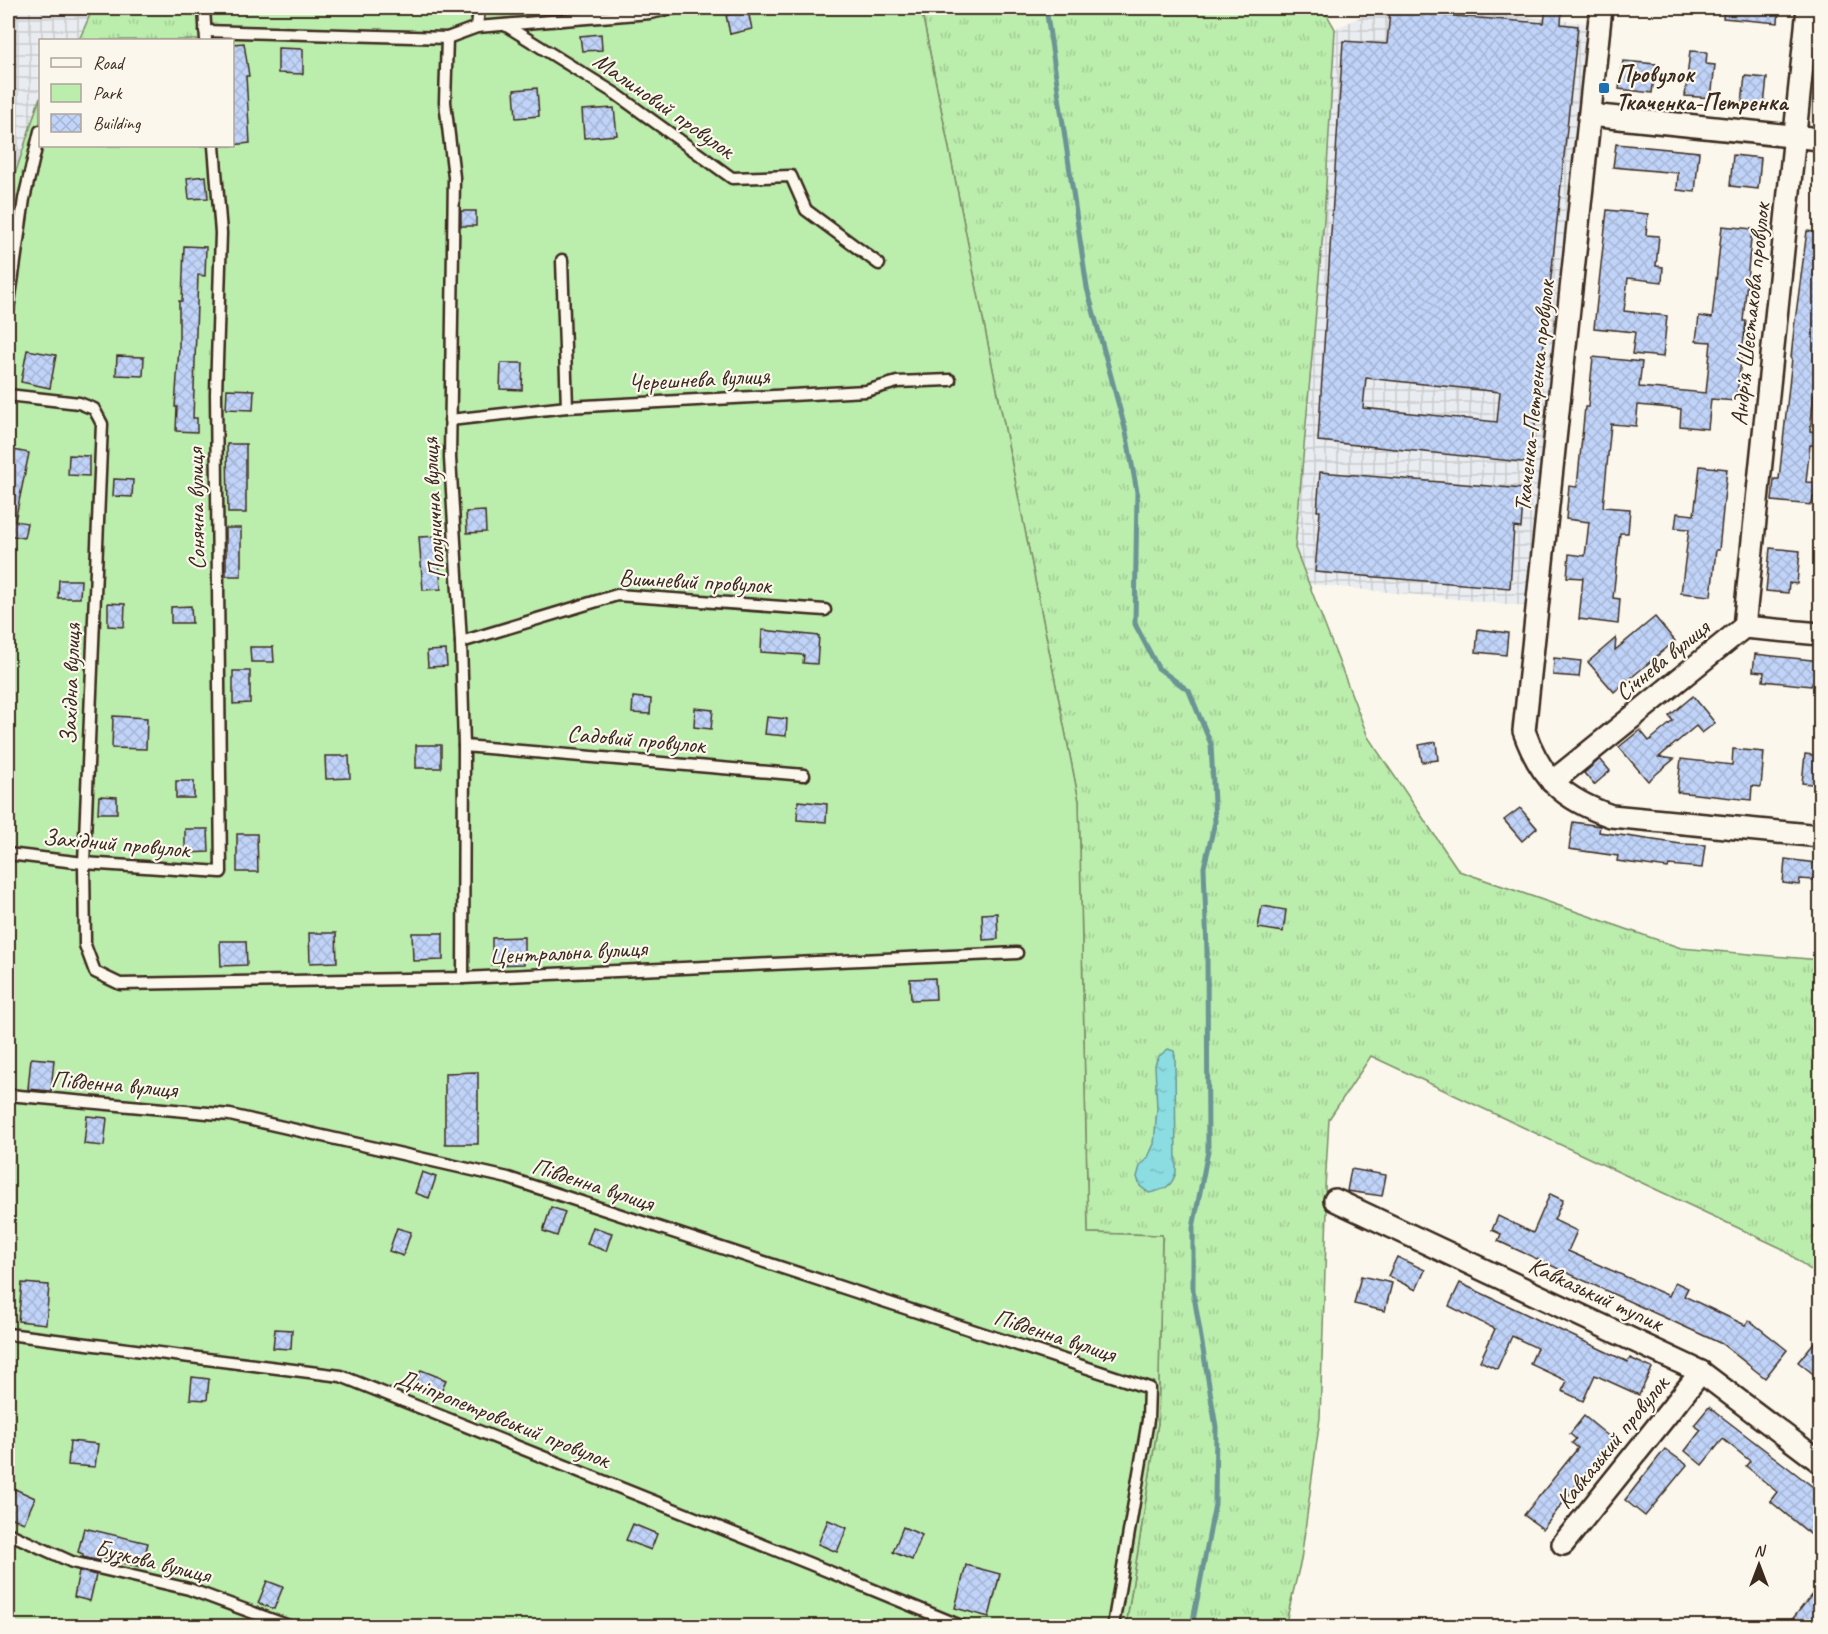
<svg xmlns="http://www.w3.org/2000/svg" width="1828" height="1634" font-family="Caveat,sans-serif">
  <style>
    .industrial { fill: url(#industrial-grid) }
    .grass { fill: url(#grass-tufts); stroke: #7b8c66; stroke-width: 1.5 }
    .green { fill: #bbedad; stroke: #7b8c66; stroke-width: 1.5 }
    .water { fill: url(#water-ripples); stroke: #6b9594; stroke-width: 1.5 }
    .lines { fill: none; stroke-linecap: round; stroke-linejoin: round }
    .stream { stroke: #6b9594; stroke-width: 5 }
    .building { fill: url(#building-cross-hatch); stroke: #3b2a1e; stroke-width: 1.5; fill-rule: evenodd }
    .lane-casing { stroke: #3b2a1e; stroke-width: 15 }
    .street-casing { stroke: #3b2a1e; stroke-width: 26 }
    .lane { stroke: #fbf7ec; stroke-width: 10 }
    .street { stroke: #fbf7ec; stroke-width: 21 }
    .poi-dot { fill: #1f6fb2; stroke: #fbf7ec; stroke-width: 2 }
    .labels { text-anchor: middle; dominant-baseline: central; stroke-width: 4.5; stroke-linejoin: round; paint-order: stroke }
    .poi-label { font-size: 24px; font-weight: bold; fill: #3b2a1e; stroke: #fbf7ec; text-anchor: start }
    .street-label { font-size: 24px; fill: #3b2a1e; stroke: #fbf7ec }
  </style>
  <defs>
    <pattern id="industrial-grid" width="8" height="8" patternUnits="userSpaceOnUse" patternTransform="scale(1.5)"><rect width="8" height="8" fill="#e9ecf0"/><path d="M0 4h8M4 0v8" fill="none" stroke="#c9cbcd"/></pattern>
    <pattern id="grass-tufts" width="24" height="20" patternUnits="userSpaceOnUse" patternTransform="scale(1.5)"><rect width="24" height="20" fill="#bbedad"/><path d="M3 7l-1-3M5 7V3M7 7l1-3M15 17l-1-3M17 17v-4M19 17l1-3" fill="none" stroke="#a2cb94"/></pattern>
    <pattern id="water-ripples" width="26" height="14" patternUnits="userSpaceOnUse" patternTransform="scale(1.5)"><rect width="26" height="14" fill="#8bdde2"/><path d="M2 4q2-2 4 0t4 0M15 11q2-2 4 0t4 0" fill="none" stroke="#79bec1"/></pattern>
    <pattern id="building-cross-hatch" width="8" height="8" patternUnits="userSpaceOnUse" patternTransform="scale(1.5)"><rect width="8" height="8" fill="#c0d3f8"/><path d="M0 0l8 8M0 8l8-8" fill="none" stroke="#a6b5d4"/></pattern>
  </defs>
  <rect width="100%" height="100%" fill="#fbf7ec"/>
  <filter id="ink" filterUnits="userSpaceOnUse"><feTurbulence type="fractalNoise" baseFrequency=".0167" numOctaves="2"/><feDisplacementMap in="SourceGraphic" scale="12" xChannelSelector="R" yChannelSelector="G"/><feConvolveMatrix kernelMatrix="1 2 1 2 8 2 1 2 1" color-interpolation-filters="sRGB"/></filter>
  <g filter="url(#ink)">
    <g class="industrial">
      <polygon points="8,8 93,8 79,40 40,40 40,97 8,195"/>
      <polygon points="1379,8 1433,8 1586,23 1525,606 1308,584 1295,548 1324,220 1335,29"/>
    </g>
    <g class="grass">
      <polygon points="93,8 204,8 206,40 79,40"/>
      <polygon points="921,8 1323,8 1335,29 1324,220 1295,548 1368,737 1459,871 1681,948 1820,960 1820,1277 1781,1248 1371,1056 1329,1119 1325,1188 1327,1211 1320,1418 1301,1560 1285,1626 1126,1626 1158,1423 1162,1235 1088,1233 1079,801"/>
      <polygon points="40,97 40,131 8,310 8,196"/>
    </g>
    <polygon class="green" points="204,8 921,8 1079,801 1088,1233 1162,1235 1158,1423 1126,1626 8,1626 8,310 24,199 40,146 232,146 232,40 206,40"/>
    <path class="water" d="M1168,1049L1174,1051L1175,1056L1176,1172C1172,1187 1164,1190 1149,1193L1140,1186L1137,1177L1140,1166L1148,1157L1154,1144L1157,1109L1155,1065L1158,1057Z"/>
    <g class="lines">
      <polyline class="stream" points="1046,8 1087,288 1126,432 1137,492 1135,624 1158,668 1189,691 1211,744 1215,822 1204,867 1207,952 1208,1151 1193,1228 1193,1290 1216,1427 1215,1504 1192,1626"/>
    </g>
    <g class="building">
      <path d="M1546,8H1562L1561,24L1578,26L1531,463L1318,441L1343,41L1387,44L1390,11L1544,23ZM1366,378L1500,392L1497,422L1363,408Z"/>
      <polygon points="1724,8 1779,8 1778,23 1723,18"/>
      <polygon points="748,11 752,29 730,34 726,15"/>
      <polygon points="601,34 602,50 582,51 580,36"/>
      <polygon points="244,43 249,76 246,76 250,143 232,145 232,44"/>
      <polygon points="278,48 303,49 303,74 278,73"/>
      <polygon points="1690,51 1707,52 1706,64 1715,65 1711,98 1685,96"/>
      <polygon points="1623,61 1656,64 1652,93 1619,89"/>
      <polygon points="1745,76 1767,78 1764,105 1742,103"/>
      <polygon points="537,88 539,116 516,118 514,90"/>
      <polygon points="614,108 617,135 584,138 582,110"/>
      <polygon points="1616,144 1699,152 1695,192 1677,190 1678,173 1613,167"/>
      <polygon points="1733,155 1761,158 1758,189 1730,186"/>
      <polygon points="206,176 208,198 189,199 187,178"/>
      <polygon points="1607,210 1648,214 1646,235 1659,236 1656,266 1663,267 1662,282 1628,278 1624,311 1667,316 1663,357 1632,354 1635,332 1594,328"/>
      <rect x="461" y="211" width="15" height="15"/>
      <polygon points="1722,226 1752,229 1743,321 1746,321 1736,401 1711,399 1708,429 1680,426 1681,409 1638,405 1636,426 1611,424 1603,507 1630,509 1628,533 1620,533 1613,598 1620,599 1618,624 1579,619 1583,578 1567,577 1569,554 1585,556 1589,522 1566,519 1569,486 1577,487 1585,407 1588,407 1593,357 1642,362 1639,387 1706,393 1711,342 1696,341 1699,316 1712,318"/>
      <polygon points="1807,231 1821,233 1821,394 1814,394 1810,431 1821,432 1821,446 1810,445 1806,482 1821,483 1821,498 1813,497 1812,505 1772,501 1774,479 1779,479 1792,358 1791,358 1794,329"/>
      <polygon points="184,246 206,247 205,276 198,275 193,418 197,418 197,432 176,431 177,407 175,407 179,347 179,301 182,301"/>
      <polygon points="27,350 56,355 50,388 21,382"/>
      <polygon points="117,356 144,357 143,376 116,375"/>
      <polygon points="501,363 523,363 522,390 500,389"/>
      <polygon points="227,389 254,390 253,410 226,409"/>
      <polygon points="227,444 246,444 246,513 228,513"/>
      <polygon points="8,449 29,453 15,521 27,523 24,538 8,535"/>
      <polygon points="69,455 89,456 89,476 68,475"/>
      <polygon points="1700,466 1727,469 1719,550 1716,550 1711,596 1681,593 1689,529 1675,528 1677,513 1694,515"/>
      <polygon points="1320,472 1524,489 1521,528 1514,527 1510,588 1315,572 1320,511 1317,511"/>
      <polygon points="114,479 133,480 132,497 113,496"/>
      <polygon points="485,511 486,532 467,533 466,512"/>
      <rect x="226" y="528" width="15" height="48"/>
      <polygon points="441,536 443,556 439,556 441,589 423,590 419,537"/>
      <polygon points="1770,548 1800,551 1797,584 1789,583 1788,593 1766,591"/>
      <polygon points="59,580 81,580 80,598 58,598"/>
      <polygon points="108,603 125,604 124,627 108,626"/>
      <polygon points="191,606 192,623 171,623 171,607"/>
      <polygon points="1655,617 1675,641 1614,692 1588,662 1616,638 1615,650"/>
      <polygon points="1478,629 1508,633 1506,655 1476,652"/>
      <polygon points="762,630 819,636 817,664 803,663 804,655 761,652"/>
      <polygon points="250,647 273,647 274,662 251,662"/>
      <polygon points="446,650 447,666 428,667 427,651"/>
      <polygon points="1755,654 1821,661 1821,666 1811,686 1763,681 1764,672 1753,671"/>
      <polygon points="1554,658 1581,661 1579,677 1553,675"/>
      <polygon points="233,671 250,671 250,703 233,704"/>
      <polygon points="1693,696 1715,723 1702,733 1696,726 1659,757 1674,759 1648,781 1619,747 1640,730 1649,741 1673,721 1669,716"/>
      <polygon points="633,697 651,699 650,714 632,713"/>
      <polygon points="695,708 713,710 711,729 694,727"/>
      <polygon points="113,716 147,718 146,749 112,748"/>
      <polygon points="767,717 787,719 786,736 765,734"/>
      <polygon points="1436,742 1438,760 1422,762 1419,745"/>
      <rect x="416" y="745" width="25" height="23"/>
      <polygon points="1733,749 1764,752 1761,787 1752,786 1751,800 1677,792 1681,759 1732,765"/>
      <polygon points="1805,754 1821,756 1821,785 1802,783"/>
      <polygon points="325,756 349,756 350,778 326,779"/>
      <polygon points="1600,759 1610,771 1594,785 1584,773"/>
      <rect x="176" y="781" width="18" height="17"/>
      <polygon points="99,796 117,797 117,813 98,813"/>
      <polygon points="798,801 827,804 826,822 797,820"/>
      <polygon points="1520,808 1537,828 1522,841 1504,820"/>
      <polygon points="1573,822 1600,826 1599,832 1681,844 1705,845 1702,868 1669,865 1668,868 1617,861 1618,856 1569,849"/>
      <polygon points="185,829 208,829 209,852 185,853"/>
      <polygon points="237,834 257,834 258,872 237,872"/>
      <polygon points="1785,859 1816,863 1814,880 1800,879 1799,885 1783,883"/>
      <polygon points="1262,906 1286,910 1283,932 1258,928"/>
      <polygon points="997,913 998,939 983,940 982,914"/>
      <polygon points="309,933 336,933 337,962 310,963"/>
      <polygon points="412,933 443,933 443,960 413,961"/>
      <polygon points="524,937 524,964 492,965 492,938"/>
      <polygon points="220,941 246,941 247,965 221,966"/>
      <polygon points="935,978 936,999 911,1000 910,979"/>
      <polygon points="31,1058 54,1060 51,1091 28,1089"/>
      <polygon points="478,1072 478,1144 445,1144 445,1073"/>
      <polygon points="87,1116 107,1118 104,1146 84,1144"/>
      <polygon points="1351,1169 1386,1175 1382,1196 1347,1191"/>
      <polygon points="422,1172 436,1177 429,1198 415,1193"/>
      <polygon points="1550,1194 1563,1200 1554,1220 1577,1231 1568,1251 1669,1296 1675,1282 1688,1288 1684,1296 1745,1325 1749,1320 1787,1350 1765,1378 1722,1344 1498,1241 1501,1234 1492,1230 1498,1216 1533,1233"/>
      <polygon points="551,1207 565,1212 557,1236 543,1231"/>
      <polygon points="593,1227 612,1233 606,1251 587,1244"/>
      <polygon points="397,1228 411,1232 403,1256 389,1251"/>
      <polygon points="1397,1257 1425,1270 1416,1290 1388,1276"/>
      <polygon points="1361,1276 1392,1283 1385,1311 1354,1304"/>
      <polygon points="22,1283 49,1285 46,1324 18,1321"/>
      <polygon points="1460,1283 1628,1362 1630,1358 1652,1368 1639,1395 1595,1375 1583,1401 1562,1391 1567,1381 1530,1364 1537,1348 1512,1336 1497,1369 1480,1361 1495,1329 1449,1306"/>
      <polygon points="275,1329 292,1330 291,1349 273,1348"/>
      <polygon points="1821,1334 1821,1380 1798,1362"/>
      <polygon points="421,1370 446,1380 438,1398 414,1388"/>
      <polygon points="192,1377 209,1379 207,1400 190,1399"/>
      <polygon points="1709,1407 1821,1493 1821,1543 1770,1501 1777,1492 1746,1466 1750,1461 1723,1439 1702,1465 1685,1451 1701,1430 1694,1425"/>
      <polygon points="1584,1416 1612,1439 1543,1529 1524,1515 1578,1448 1572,1443 1576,1439 1570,1434"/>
      <polygon points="70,1441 98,1444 95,1467 68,1465"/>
      <polygon points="1665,1449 1687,1465 1645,1516 1625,1500"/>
      <polygon points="15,1489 35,1498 24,1523 8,1516 8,1506"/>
      <polygon points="828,1520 847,1528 837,1552 818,1544"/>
      <polygon points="633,1524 657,1534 651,1550 626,1540"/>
      <polygon points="903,1527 922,1535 912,1560 893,1552"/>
      <polygon points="84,1528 148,1543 142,1567 100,1558 100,1561 83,1557 83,1554 78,1552"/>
      <polygon points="966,1565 1000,1574 989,1617 955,1608"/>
      <polygon points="79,1571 96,1575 90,1601 74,1597"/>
      <polygon points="267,1581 283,1587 274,1609 258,1603"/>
      <polygon points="1821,1583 1821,1626 1787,1626"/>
    </g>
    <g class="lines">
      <defs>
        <g id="lane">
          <polyline points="204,8 206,40"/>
          <polyline points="505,25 616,94 732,178 791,176 806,210 879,264"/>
          <polyline points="477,27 479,8"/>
          <polyline points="205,31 447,38 477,27 650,13 675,8"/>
          <polyline points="447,38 445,102 454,177 450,458 461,642 464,746 463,978"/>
          <polyline points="562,260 567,407"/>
          <polyline points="8,310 24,199 40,131"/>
          <polyline points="8,395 79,403 94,409 102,424 84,863 85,945 95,972 120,984 463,978 1017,953"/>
          <polyline points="450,420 567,407 866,391 897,382 950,380"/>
          <polyline points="461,642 617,595 825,610"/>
          <polyline points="464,746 804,775"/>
          <polyline points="8,854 84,863 221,872 216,394 221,233 214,146"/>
          <polyline points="8,1095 230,1115 508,1178 1149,1388 1148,1420 1113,1626"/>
          <polyline points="8,1334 341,1376 808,1563 961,1626"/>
          <polyline points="8,1533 72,1562 189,1589 289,1626"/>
        </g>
        <g id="street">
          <path d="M1601,8L1524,731C1541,779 1563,799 1611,816L1820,836"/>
          <polyline points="1590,115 1820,139"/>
          <polyline points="1744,627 1808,8"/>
          <polyline points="1552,782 1744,627 1820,634"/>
          <polyline points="1335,1200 1701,1372 1820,1462"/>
          <polyline points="1563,1544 1701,1372"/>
        </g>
      </defs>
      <use href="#lane" class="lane-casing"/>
      <use href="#street" class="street-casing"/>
      <use href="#lane" class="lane"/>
      <use href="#street" class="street"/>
    </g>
  </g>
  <rect class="poi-dot" x="1598" y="82" width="12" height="12" rx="3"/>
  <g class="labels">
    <g class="poi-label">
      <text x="1616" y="74">Провулок<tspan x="1616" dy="28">Ткаченка-Петренка</tspan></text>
    </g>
    <g class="street-label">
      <text transform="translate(664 105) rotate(35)">Малиновий провулок</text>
      <text transform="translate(1750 314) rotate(-84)">Андрія Шестакова провулок</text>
      <text transform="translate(699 379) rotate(-3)">Черешнева вулиця</text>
      <text transform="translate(1534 396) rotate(-84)">Ткаченка-Петренка провулок</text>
      <text transform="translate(433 508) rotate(-93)">Полунична вулиця</text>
      <text transform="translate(196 509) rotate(-91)">Сонячна вулиця</text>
      <text transform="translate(695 581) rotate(3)">Вишневий провулок</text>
      <text transform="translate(1662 660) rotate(-39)">Січнева вулиця</text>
      <text transform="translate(70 684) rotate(-88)">Західна вулиця</text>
      <text transform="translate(636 739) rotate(5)">Садовий провулок</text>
      <text transform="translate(116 843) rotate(5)">Західний провулок</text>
      <text transform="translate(568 952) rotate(-3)">Центральна вулиця</text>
      <text transform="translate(114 1084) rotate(5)">Південна вулиця</text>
      <text transform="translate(593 1184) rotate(18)">Південна вулиця</text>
      <text transform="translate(1596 1294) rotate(25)">Кавказький тупик</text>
      <text transform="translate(1055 1335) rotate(18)">Південна вулиця</text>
      <text transform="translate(503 1418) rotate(22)">Дніпропетровський провулок</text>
      <text transform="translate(1612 1442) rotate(-51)">Кавказький провулок</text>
      <text transform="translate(153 1561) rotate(14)">Бузкова вулиця</text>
    </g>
  </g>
  <rect width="1828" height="1634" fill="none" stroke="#fbf7ec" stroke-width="30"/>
  <rect x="15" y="15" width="1798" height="1604" fill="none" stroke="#3b2a1e" stroke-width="2" filter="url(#ink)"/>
  <rect x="39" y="39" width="195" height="108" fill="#fbf7ec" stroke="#aea59a" stroke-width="1.5"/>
  <rect x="51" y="58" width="30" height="9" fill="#fbf7ec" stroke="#aea59a" stroke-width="1.5"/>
  <text x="93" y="69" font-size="18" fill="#3b2a1e">Road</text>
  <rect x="51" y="84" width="30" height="18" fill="#bbedad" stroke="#aea59a" stroke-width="1.5"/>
  <text x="93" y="99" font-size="18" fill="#3b2a1e">Park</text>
  <rect x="51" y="114" width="30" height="18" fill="url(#building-cross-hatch)" stroke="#aea59a" stroke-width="1.5"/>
  <text x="93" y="129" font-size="18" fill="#3b2a1e">Building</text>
  <g transform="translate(1759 1565)" stroke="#fbf7ec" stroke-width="4.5" paint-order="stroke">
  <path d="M0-4.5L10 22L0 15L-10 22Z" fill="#3b2a1e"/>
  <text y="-9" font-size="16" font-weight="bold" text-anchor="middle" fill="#3b2a1e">N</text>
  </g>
</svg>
